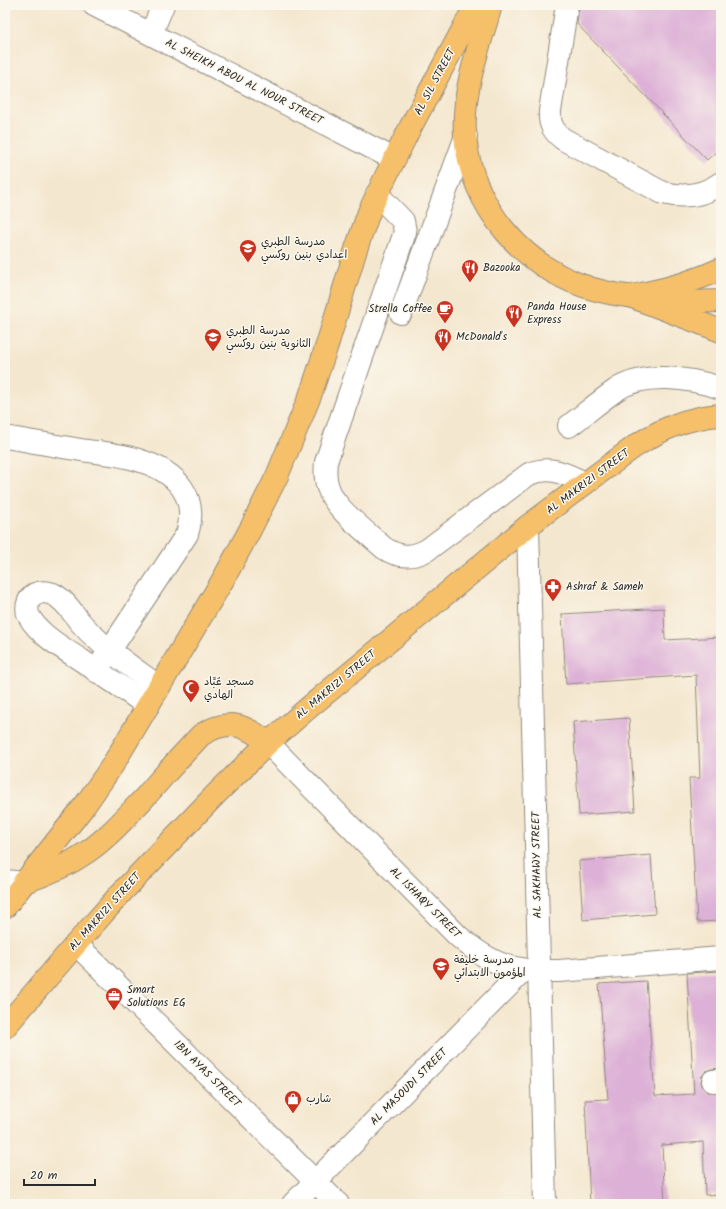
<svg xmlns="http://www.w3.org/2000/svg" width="726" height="1209" font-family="Kalam,'Playpen Sans Arabic',sans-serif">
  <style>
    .building { fill: #ddb1d7 }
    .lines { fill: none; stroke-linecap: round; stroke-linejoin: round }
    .minor-casing { stroke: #90897d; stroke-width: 24 }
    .major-casing { stroke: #90897d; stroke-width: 24 }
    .minor { stroke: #fff; stroke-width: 22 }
    .major { stroke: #f6c06b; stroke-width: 22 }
    .labels { text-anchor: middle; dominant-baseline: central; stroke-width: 3; stroke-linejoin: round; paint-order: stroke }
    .street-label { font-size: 11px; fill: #2b2b2b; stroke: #fbf7ec }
    .poi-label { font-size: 11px; fill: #2b2b2b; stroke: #fbf7ec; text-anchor: start }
  </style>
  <rect width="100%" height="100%" fill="#fbf7ec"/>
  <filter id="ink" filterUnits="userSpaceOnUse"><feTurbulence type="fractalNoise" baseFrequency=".025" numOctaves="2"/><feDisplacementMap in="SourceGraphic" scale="8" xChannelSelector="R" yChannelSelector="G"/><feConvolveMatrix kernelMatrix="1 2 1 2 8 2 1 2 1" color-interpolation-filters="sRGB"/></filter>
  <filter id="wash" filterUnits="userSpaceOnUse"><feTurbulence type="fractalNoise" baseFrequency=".012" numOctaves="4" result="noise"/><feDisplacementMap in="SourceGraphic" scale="16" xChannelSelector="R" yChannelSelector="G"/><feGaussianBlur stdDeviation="0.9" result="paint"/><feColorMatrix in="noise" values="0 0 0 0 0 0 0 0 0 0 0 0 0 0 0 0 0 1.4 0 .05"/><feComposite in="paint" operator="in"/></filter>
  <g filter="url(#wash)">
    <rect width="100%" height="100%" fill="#f4e7cf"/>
    <g id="blocks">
      <g class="building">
        <polygon points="583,5 721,5 721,147 707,160 577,24 579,8"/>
        <polygon points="664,608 665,640 721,637 721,921 697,922 689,778 700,778 696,675 566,684 562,614"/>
        <polygon points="629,718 635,811 579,815 573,722"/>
        <polygon points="651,855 655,914 583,920 579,861"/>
        <polygon points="721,971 721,1068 711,1069 706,1071 702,1076 701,1082 703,1088 708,1092 721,1093 721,1194 705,1195 703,1142 662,1145 665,1204 590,1204 585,1100 608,1099 599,984 646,981 655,1096 694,1094 687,973"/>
      </g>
    </g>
  </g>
  <g filter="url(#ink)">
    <use href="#blocks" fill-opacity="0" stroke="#90897d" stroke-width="1"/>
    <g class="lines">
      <defs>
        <g id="minor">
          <polyline points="94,5 394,159"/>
          <path d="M567,5L550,111C549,124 553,131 563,139L663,193C684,198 703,196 721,183"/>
          <polyline points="151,34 163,5"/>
          <path d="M377,194L403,221L405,232L326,462C325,471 325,481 329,490C335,509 369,534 384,548C399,558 412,558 427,550L529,474C552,465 565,474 585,483"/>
          <polyline points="401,313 466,136"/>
          <path d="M569,426C585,414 600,401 616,390C645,371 690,378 721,388"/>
          <path d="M5,437C30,441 56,446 81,450C101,453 122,454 141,461C176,472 199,496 187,534L96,671"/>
          <polyline points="528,526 545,1204"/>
          <path d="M148,706C126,690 103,675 81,660C64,649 40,635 30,618C25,610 27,599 35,594C41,591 47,592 53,594C65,600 72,612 80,622C86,629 92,635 99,641C117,658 139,672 159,687"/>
          <path d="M268,743L458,936C492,966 514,972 559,971L721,958"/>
          <polyline points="5,881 24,883"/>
          <polyline points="76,944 338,1204"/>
          <polyline points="713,1081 721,1080"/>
          <polyline points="293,1204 524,970"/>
        </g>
        <g id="major">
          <path d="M491,5C479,49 462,89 465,135C471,207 524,269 593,289C604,292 616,295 628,296C634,296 641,294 646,293C672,288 697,280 721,269"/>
          <polyline points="630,296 721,331"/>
          <polyline points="660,300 689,302 721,301"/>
          <path d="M24,882C46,875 67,866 87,852C109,837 127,816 146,796C164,775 182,755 201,735C229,718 244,724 268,743"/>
          <polyline points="5,907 85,805 112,766 224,578 251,528 277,476 310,396 328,342 356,249 369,212 386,176 410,128 476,5"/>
          <path d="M5,1027L76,944L122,892L218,792L268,743L307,709L528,526L634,447C661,429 688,417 721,415"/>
        </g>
      </defs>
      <use href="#minor" class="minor-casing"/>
      <use href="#major" class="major-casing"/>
      <use href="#minor" class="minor"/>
      <use href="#major" class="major"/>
    </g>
  </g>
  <defs>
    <symbol id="school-pin" viewBox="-11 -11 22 30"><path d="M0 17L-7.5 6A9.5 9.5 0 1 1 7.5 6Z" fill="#c8321e" stroke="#fbf7ec"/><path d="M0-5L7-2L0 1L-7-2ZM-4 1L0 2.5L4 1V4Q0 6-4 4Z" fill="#fff"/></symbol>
    <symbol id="restaurant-pin" viewBox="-11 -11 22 30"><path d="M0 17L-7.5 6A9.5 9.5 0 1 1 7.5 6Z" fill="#c8321e" stroke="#fbf7ec"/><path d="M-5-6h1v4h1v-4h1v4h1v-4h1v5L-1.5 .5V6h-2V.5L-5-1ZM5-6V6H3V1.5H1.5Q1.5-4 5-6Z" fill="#fff"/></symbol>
    <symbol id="cafe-pin" viewBox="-11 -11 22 30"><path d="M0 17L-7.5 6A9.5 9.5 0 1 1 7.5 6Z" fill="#c8321e" stroke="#fbf7ec"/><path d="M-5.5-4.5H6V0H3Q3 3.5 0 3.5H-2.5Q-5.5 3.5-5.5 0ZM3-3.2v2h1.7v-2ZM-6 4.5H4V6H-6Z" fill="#fff"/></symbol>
    <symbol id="pharmacy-pin" viewBox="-11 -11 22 30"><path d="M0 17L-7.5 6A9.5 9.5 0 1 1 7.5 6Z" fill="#c8321e" stroke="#fbf7ec"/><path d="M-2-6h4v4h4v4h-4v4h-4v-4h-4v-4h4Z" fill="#fff"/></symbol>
    <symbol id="mosque-pin" viewBox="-11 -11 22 30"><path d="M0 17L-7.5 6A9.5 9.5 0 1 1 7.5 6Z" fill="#c8321e" stroke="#fbf7ec"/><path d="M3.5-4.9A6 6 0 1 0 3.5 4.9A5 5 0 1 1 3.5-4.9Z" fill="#fff"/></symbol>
    <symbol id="office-pin" viewBox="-11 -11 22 30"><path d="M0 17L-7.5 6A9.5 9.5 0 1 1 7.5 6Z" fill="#c8321e" stroke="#fbf7ec"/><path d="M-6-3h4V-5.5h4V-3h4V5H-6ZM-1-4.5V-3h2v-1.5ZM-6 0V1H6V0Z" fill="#fff"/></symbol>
    <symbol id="shop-pin" viewBox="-11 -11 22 30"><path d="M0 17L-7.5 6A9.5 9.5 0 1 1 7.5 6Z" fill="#c8321e" stroke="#fbf7ec"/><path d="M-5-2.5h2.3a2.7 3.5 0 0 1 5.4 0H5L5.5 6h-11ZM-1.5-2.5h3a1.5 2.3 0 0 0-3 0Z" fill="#fff"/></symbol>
  </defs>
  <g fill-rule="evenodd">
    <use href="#school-pin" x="238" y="238" width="20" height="27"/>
    <use href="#restaurant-pin" x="460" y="258" width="20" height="27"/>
    <use href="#cafe-pin" x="435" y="299" width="20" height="27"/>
    <use href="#restaurant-pin" x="504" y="303" width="20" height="27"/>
    <use href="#school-pin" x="203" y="327" width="20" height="27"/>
    <use href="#restaurant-pin" x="433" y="327" width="20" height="27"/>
    <use href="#pharmacy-pin" x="543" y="577" width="20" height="27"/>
    <use href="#mosque-pin" x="181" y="678" width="20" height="27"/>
    <use href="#school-pin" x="431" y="956" width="20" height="27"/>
    <use href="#office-pin" x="104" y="986" width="20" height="27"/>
    <use href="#shop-pin" x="283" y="1089" width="20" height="27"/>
  </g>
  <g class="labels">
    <g class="street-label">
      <text transform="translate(244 82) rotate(27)">AL SHEIKH ABOU AL NOUR STREET</text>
      <text transform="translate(435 82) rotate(-62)">AL SIL STREET</text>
      <text transform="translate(588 482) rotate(-37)">AL MAKRIZI STREET</text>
      <text transform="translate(336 685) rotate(-40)">AL MAKRIZI STREET</text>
      <text transform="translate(537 865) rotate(-91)">AL SAKHAWY STREET</text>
      <text transform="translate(425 903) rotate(45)">AL ISHAQY STREET</text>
      <text transform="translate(105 912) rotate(-48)">AL MAKRIZI STREET</text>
      <text transform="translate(207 1074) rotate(45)">IBN AYAS STREET</text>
      <text transform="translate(409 1087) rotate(-45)">AL MASOUDI STREET</text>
    </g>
    <g class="poi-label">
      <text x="261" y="242">مدرسة الطبري<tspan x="261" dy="13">اعدادي بنين روكسي</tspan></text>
      <text x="483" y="268">Bazooka</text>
      <text x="527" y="307">Panda House<tspan x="527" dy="13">Express</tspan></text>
      <text x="432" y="309" text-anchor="end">Strella Coffee</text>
      <text x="226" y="331">مدرسة الطبري<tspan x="226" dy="13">الثانوية بنين روكسي</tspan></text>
      <text x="456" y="337">McDonald's</text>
      <text x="566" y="587">Ashraf &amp; Sameh</text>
      <text x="204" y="682">مسجد عُبَّاد<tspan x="204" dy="13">الهادي</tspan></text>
      <text x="454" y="960">مدرسة خليفة<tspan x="454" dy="13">المؤمون الابتدائي</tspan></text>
      <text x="127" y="990">Smart<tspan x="127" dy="13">Solutions EG</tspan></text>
      <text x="306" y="1099">شارب</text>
    </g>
  </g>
  <rect width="726" height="1209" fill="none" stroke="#fbf7ec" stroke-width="20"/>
  <path d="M24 1179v6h71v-6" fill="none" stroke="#2b2b2b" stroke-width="2"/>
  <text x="30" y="1179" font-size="12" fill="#2b2b2b" stroke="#fbf7ec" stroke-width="3" paint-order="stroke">20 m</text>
</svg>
